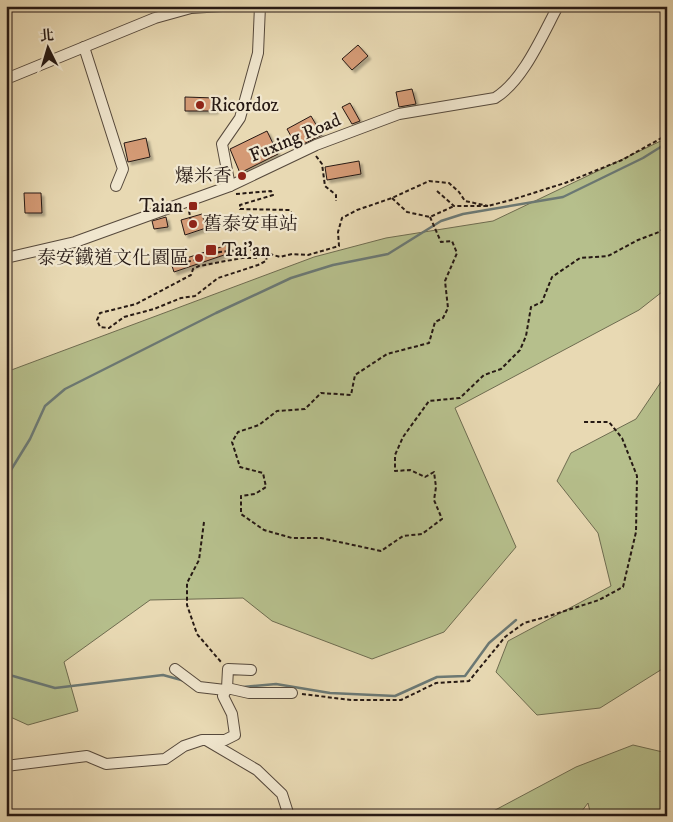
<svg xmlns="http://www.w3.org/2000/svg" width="673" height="822" font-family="'IM FELL DW Pica','Noto Serif TC',serif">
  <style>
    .green { fill: #b6bf8c; stroke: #6e6c50 }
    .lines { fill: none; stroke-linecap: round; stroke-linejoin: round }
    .stream { stroke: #6b7975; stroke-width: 2.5 }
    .building { fill: #d49a74; stroke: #261914; filter: url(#shadow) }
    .minor-casing { stroke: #56493c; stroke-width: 12 }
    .path { stroke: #261914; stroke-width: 2; stroke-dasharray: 4 2.5; stroke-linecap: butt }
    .minor { stroke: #f0e6ce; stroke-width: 10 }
    .poi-dot { fill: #8f2418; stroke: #f0e6ce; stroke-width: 2 }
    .labels { text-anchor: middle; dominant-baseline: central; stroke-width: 4.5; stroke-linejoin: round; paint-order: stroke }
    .poi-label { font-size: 19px; fill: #261914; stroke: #f0e6ce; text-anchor: start }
    .street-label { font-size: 19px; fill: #261914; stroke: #f0e6ce }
  </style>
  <defs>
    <filter id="shadow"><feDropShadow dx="3" dy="3" stdDeviation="1" flood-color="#0004"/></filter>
  </defs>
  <rect width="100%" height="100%" fill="#e8d9b3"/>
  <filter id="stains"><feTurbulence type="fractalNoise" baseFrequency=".004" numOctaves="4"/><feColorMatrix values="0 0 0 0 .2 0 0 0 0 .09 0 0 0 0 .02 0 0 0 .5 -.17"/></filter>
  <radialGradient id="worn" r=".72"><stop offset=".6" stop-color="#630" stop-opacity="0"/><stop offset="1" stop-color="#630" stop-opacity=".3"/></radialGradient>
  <g class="green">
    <polygon points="667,138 667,288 639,310 455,408 516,547 444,632 372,659 272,621 243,598 150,600 64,662 78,711 28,725 6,715 6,372 314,257 386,238 493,221"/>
    <polygon points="667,373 667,666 600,708 537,715 496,672 508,641 611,586 598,533 557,481 571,453 636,419"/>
    <polygon points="633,745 667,753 667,816 591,816 588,803 578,816 484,816 576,767"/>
  </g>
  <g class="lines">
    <g class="stream">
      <polyline points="6,478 30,439 45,406 65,389 216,313 291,278 333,265 388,254 441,221 463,214 563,197 643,158 667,143"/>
      <polyline points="6,674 55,688 163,675 185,681"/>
      <polyline points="243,687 276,684 330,693 395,696 437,677 465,676 489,643 516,620"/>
    </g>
  </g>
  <g class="building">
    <polygon points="358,45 368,56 352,70 342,59"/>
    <polygon points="412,89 416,104 399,107 396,92"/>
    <polygon points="185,97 215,98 215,111 185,111"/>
    <polygon points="350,103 360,121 352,124 342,107"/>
    <polygon points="311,116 322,135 297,147 287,129"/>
    <polygon points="267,131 278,154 240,173 230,149"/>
    <polygon points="146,138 150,157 128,162 124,143"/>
    <polygon points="359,161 361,174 327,180 325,167"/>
    <polygon points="24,193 41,193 42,213 25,213"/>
    <polygon points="202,214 206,228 185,235 181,220"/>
    <polygon points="166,217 168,227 154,229 152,221"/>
    <polygon points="227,245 230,253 174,272 171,263"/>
  </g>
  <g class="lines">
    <defs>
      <g id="minor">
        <polyline points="6,12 6,24"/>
        <polyline points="84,47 123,169 116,186"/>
        <polyline points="6,79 155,18 191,8 222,6"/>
        <polyline points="230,186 222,144 240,118 258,53 260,6"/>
        <path d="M6,258L75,242L230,186L316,145L399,114L495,98C523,81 542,36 558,6"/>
        <polyline points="175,669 199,687 225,690"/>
        <polyline points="227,688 228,669 251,670"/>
        <polyline points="206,740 257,770 282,794 289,816"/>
        <polyline points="6,766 87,756 106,764 165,759 184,746 202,740 225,740 235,735 232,714 223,696 227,688 249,693 292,693"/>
        <polyline points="255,816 259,816"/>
      </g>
    </defs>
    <use href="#minor" class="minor-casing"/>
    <g class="path">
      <polyline points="316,156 322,164 325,186 336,195 336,201"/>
      <polyline points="437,191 454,206 488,206 511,200 565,183 622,160 667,135"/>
      <polyline points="236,194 271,191 273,195 240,205 240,209 290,210 293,216"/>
      <polyline points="392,198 407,212 430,217 454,206"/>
      <polyline points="189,211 191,221"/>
      <polyline points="430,217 441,242 452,241 457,253 445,281 448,308 443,318 435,322 429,343 387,354 355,375 351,395 321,393 305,409 277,411 259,425 238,432 232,442 240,467 263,473 266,487 255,494 241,496 241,514 264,530 292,538 321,538 381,551 403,536 422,534 442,519 434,500 436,487 434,472 425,477 410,470 395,471 395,455 403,437 429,401 460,398 484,375 501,369 520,350 526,336 531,307 542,302 552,277 580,258 608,256 638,240 659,232 667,226"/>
      <polyline points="260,251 256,258 242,258 199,266 193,269 191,275 136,304 100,313 97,320 100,327 109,328 124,317 154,309 181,298 195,296 218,278 258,265 266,261 268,252"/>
      <polyline points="187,262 220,252 245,249 260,251 280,257 292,254 308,255 339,246 338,232 342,218 357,210 392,198 429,181 449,183 459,192 465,201 488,206"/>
      <polyline points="204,522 199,560 187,583 187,605 197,634 221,662"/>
      <polyline points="302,694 351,700 401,700 436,683 469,681 505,637 524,623 546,617 599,600 623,587 636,532 637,476 622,438 609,422 584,422"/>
    </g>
    <use href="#minor" class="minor"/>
  </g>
  <g class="poi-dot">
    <circle cx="200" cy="105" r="5"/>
    <circle cx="242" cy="176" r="5"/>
    <rect x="188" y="201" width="10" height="10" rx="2.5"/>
    <circle cx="193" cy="224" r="5"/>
    <rect x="205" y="244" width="12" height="12" rx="2.5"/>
    <circle cx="199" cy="258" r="5"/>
  </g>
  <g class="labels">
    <g class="poi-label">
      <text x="210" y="105">Ricordoz</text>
      <text x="232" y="176" text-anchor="end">爆米香</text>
      <text x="183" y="206" text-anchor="end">Taian</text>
      <text x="203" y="224">舊泰安車站</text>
      <text x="222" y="250">Tai'an</text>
      <text x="189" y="258" text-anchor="end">泰安鐵道文化園區</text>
    </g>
    <g class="street-label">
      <text transform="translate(295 138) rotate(-23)">Fuxing Road</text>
    </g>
  </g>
  <rect width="673" height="822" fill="none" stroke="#e8d9b3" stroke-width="25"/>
  <rect x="8" y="8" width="658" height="807" fill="none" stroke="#261914" stroke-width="2.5"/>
  <rect x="12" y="12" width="648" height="797" fill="none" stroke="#261914"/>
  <g transform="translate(48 48) rotate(355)" stroke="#f0e6ce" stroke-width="4" paint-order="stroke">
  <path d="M0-4L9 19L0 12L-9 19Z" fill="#261914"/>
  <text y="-8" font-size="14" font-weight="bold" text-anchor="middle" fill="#261914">北</text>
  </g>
  <rect width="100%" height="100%" filter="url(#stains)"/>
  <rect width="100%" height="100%" fill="url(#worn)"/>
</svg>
